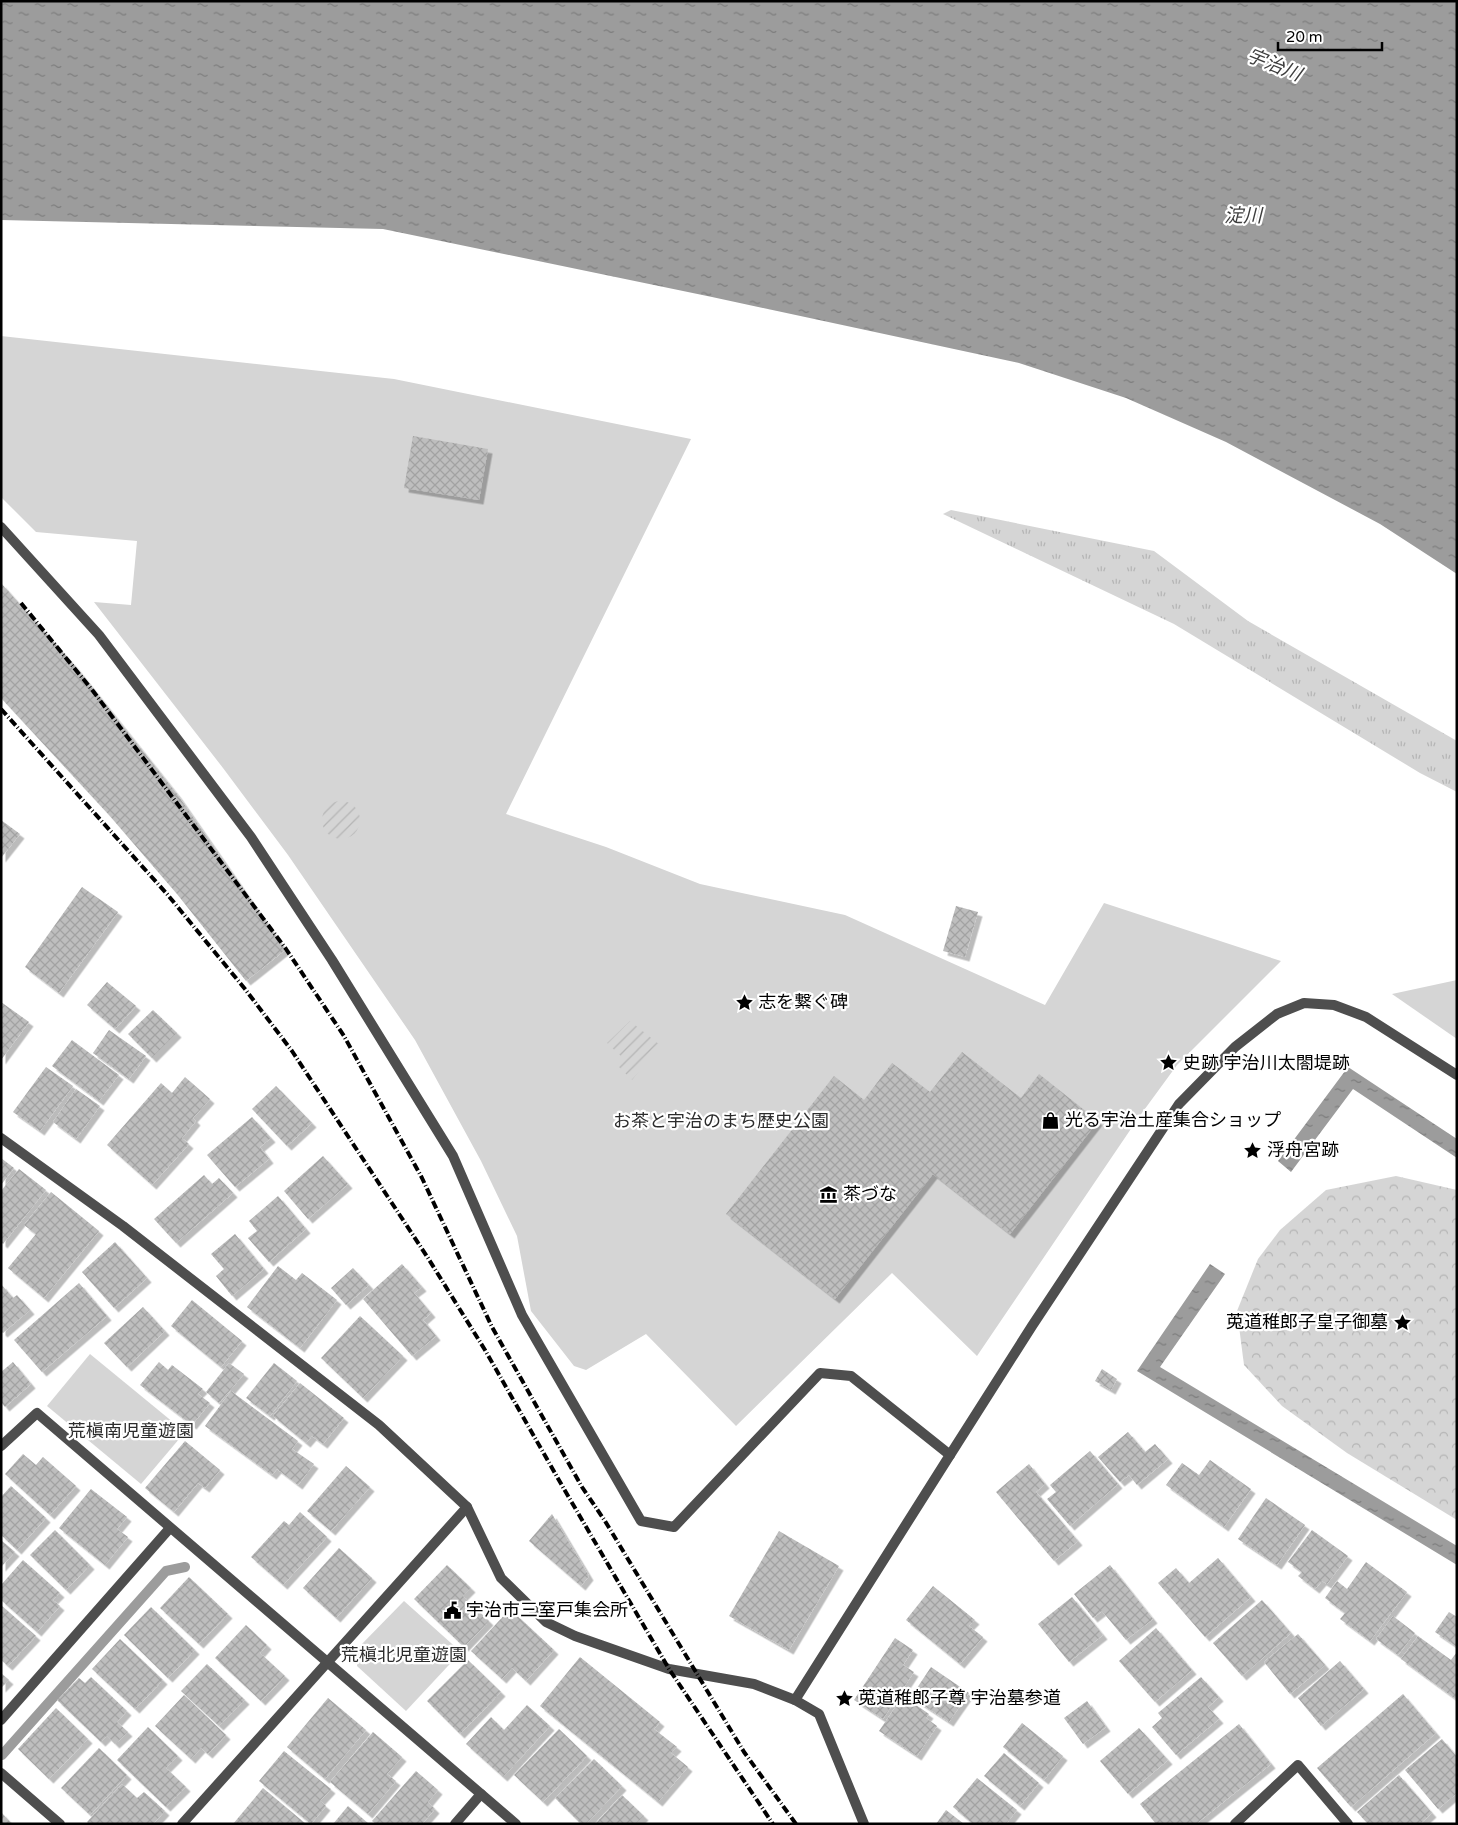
<svg xmlns="http://www.w3.org/2000/svg" width="1458" height="1825" font-family="'Varela Round','Noto Sans JP',sans-serif">
  <style>
    .grass { fill: url(#grass-tufts) }
    .forest { fill: url(#forest-crowns) }
    .park { fill: #d5d5d5 }
    .garden { fill: url(#garden-furrows) }
    .water { fill: url(#water-ripples) }
    .lines { fill: none; stroke-linecap: round; stroke-linejoin: round }
    .stream { stroke: #9c9c9c; stroke-width: 10 }
    .building { fill: url(#building-cross-hatch); filter: url(#shadow) }
    .street { stroke: #4e4e4e; stroke-width: 10 }
    .rail { stroke: #000; stroke-width: 4; stroke-dasharray: 8 2.5 1 2.5; stroke-linecap: butt }
    .labels { text-anchor: middle; dominant-baseline: central; stroke-width: 4.5; stroke-linejoin: round; paint-order: stroke }
    .poi-label { font-size: 18px; fill: #000; stroke: #fff; text-anchor: start }
    .park-label { font-size: 18px; fill: #2c2c2c; stroke: #fff }
    .water-label { font-size: 19px; font-style: italic; fill: #3d3d3d; stroke: #fff }
  </style>
  <defs>
    <pattern id="grass-tufts" width="24" height="20" patternUnits="userSpaceOnUse" patternTransform="scale(1.25)"><rect width="24" height="20" fill="#d5d5d5"/><path d="M3 7l-1-3M5 7V3M7 7l1-3M15 17l-1-3M17 17v-4M19 17l1-3" fill="none" stroke="#b5b5b5"/></pattern>
    <pattern id="forest-crowns" width="20" height="18" patternUnits="userSpaceOnUse" patternTransform="scale(1.25)"><rect width="20" height="18" fill="#d5d5d5"/><path d="M2 6a3 3 0 1 1 6 0M12 15a3 3 0 1 1 6 0" fill="none" stroke="#b5b5b5"/></pattern>
    <pattern id="garden-furrows" width="10" height="10" patternUnits="userSpaceOnUse" patternTransform="scale(1.25)"><rect width="10" height="10" fill="#d5d5d5"/><path d="M-1 1l2-2M0 10L10 0M9 11l2-2" fill="none" stroke="#b5b5b5"/></pattern>
    <pattern id="water-ripples" width="26" height="14" patternUnits="userSpaceOnUse" patternTransform="scale(1.25)"><rect width="26" height="14" fill="#9c9c9c"/><path d="M2 4q2-2 4 0t4 0M15 11q2-2 4 0t4 0" fill="none" stroke="#7d7d7d"/></pattern>
    <pattern id="building-cross-hatch" width="8" height="8" patternUnits="userSpaceOnUse" patternTransform="scale(1.25)"><rect width="8" height="8" fill="#bebebe"/><path d="M0 0l8 8M0 8l8-8" fill="none" stroke="#a2a2a2"/></pattern>
    <filter id="shadow"><feDropShadow dx="4.5" dy="4.5" stdDeviation="0" flood-color="#0004"/></filter>
  </defs>
  <rect width="100%" height="100%" fill="#fff"/>
  <polygon class="grass" points="951,510 1154,551 1248,621 1457,741 1457,792 1420,773 1174,624 943,514"/>
  <polygon class="forest" points="1396,1176 1457,1190 1457,1520 1347,1453 1282,1406 1244,1365 1237,1311 1258,1259 1280,1230 1326,1190"/>
  <g class="park">
    <polygon points="1,336 394,379 691,439 506,814 606,847 700,884 845,915 1045,1005 1104,903 1281,961 1177,1065 1139,1117 977,1356 892,1273 736,1426 646,1334 586,1370 574,1366 531,1311 517,1236 481,1161 415,1040 288,855 223,768 94,602 131,605 137,541 36,532 1,497"/>
    <polygon points="1457,980 1457,1039 1392,994"/>
    <polygon points="90,1354 185,1432 141,1484 47,1406"/>
    <polygon points="404,1601 461,1652 406,1711 357,1666 358,1648"/>
  </g>
  <g class="garden">
    <circle cx="341" cy="820" r="19"/>
    <polygon points="630,1021 660,1045 632,1080 616,1064 623,1058 607,1043"/>
  </g>
  <g class="water">
    <polygon points="1,1 1457,1 1457,574 1380,524 1226,442 1126,398 1019,363 712,297 383,229 1,220"/>
    <polygon points="1348,1067 1457,1139 1457,1158 1353,1089 1291,1172 1278,1161"/>
    <polygon points="1210,1264 1225,1274 1160,1367 1457,1546 1457,1565 1137,1371"/>
  </g>
  <g class="lines">
    <polyline class="stream" points="2,1755 166,1571 185,1567"/>
  </g>
  <g class="building">
    <polygon points="413,436 488,449 479,500 404,488"/>
    <polygon points="1,583 75,666 177,794 285,950 246,981 177,894 109,815 1,698"/>
    <polygon points="1,820 20,834 1,858"/>
    <polygon points="82,887 118,912 59,993 25,967"/>
    <polygon points="956,906 978,912 965,957 943,951"/>
    <polygon points="107,982 136,1006 115,1029 87,1005"/>
    <polygon points="1,1002 29,1022 1,1060"/>
    <polygon points="153,1010 177,1033 152,1058 128,1034"/>
    <polygon points="109,1030 146,1056 129,1079 93,1053"/>
    <polygon points="72,1040 119,1075 99,1101 52,1066"/>
    <polygon points="962,1052 1021,1098 1039,1074 1098,1121 1010,1234 933,1174 835,1299 726,1214 834,1076 864,1100 892,1063 930,1092"/>
    <polygon points="46,1067 73,1086 40,1131 13,1112"/>
    <polygon points="185,1077 210,1099 193,1118 196,1121 182,1138 189,1144 152,1185 107,1145 161,1083 172,1093"/>
    <polygon points="276,1086 312,1123 287,1146 252,1109"/>
    <polygon points="76,1089 100,1106 76,1139 53,1122"/>
    <polygon points="252,1117 271,1138 260,1147 269,1159 235,1187 207,1155"/>
    <polygon points="323,1156 348,1184 308,1219 284,1191"/>
    <polygon points="1,1158 14,1168 1,1185"/>
    <polygon points="19,1169 46,1190 3,1244 1,1242 1,1191"/>
    <polygon points="204,1175 212,1184 219,1178 233,1193 176,1243 154,1219"/>
    <polygon points="51,1192 99,1231 44,1298 8,1268 36,1234 24,1225"/>
    <polygon points="278,1196 306,1229 269,1262 248,1238 257,1231 249,1221"/>
    <polygon points="235,1234 264,1269 232,1296 216,1276 224,1269 211,1254"/>
    <polygon points="115,1242 147,1278 114,1308 82,1272"/>
    <polygon points="402,1264 422,1287 414,1293 431,1313 423,1320 436,1336 412,1356 363,1299"/>
    <polygon points="278,1266 296,1280 302,1273 337,1300 300,1348 247,1307"/>
    <polygon points="353,1268 369,1285 346,1305 331,1288"/>
    <polygon points="79,1283 107,1316 42,1372 14,1340"/>
    <polygon points="1,1284 13,1298 17,1295 30,1310 3,1333 1,1331"/>
    <polygon points="192,1300 242,1341 221,1367 171,1326"/>
    <polygon points="143,1307 165,1331 127,1367 104,1343"/>
    <polygon points="360,1316 403,1356 363,1398 321,1358"/>
    <polygon points="13,1362 31,1384 5,1407 1,1402 1,1372"/>
    <polygon points="159,1362 168,1370 172,1365 203,1389 198,1394 210,1403 192,1425 140,1385"/>
    <polygon points="229,1363 244,1374 219,1403 206,1392"/>
    <polygon points="274,1363 297,1381 270,1416 246,1398"/>
    <polygon points="1102,1369 1117,1379 1111,1390 1095,1381"/>
    <polygon points="300,1383 344,1418 323,1444 312,1436 306,1443 273,1416"/>
    <polygon points="231,1391 298,1441 292,1449 314,1464 298,1485 277,1469 272,1475 205,1426"/>
    <polygon points="1128,1432 1145,1452 1155,1444 1168,1459 1137,1485 1129,1475 1120,1482 1098,1457"/>
    <polygon points="185,1441 220,1470 205,1488 198,1483 174,1512 145,1488"/>
    <polygon points="1090,1451 1118,1484 1070,1526 1047,1499 1056,1492 1050,1485"/>
    <polygon points="23,1454 36,1465 43,1457 76,1486 50,1515 5,1474"/>
    <polygon points="1210,1460 1251,1489 1224,1527 1166,1485 1182,1463 1199,1475"/>
    <polygon points="1029,1464 1045,1484 1036,1492 1078,1541 1054,1561 996,1492"/>
    <polygon points="346,1466 370,1487 331,1531 307,1511"/>
    <polygon points="11,1486 46,1518 17,1550 1,1535 1,1497"/>
    <polygon points="91,1489 127,1517 117,1529 128,1537 105,1565 59,1528"/>
    <polygon points="1266,1498 1305,1525 1277,1565 1238,1539"/>
    <polygon points="300,1512 327,1537 283,1585 251,1557 284,1521 289,1525"/>
    <polygon points="552,1514 589,1576 581,1586 529,1541"/>
    <polygon points="55,1530 90,1565 66,1590 30,1555"/>
    <polygon points="1312,1530 1348,1556 1327,1584 1322,1581 1315,1589 1298,1576 1302,1572 1288,1562"/>
    <polygon points="779,1531 839,1566 789,1650 729,1616"/>
    <polygon points="1,1540 15,1552 1,1567"/>
    <polygon points="339,1548 372,1578 336,1618 303,1588"/>
    <polygon points="1218,1558 1251,1597 1205,1637 1158,1583 1176,1568 1189,1583"/>
    <polygon points="23,1560 60,1593 53,1600 60,1606 37,1632 1,1600 1,1585"/>
    <polygon points="1366,1562 1407,1592 1370,1641 1340,1619 1345,1613 1325,1598 1337,1581 1347,1589"/>
    <polygon points="447,1565 471,1588 463,1596 489,1621 464,1647 414,1599"/>
    <polygon points="1110,1565 1153,1619 1126,1640 1102,1611 1093,1618 1074,1594"/>
    <polygon points="189,1577 228,1614 199,1644 160,1608"/>
    <polygon points="933,1586 975,1620 969,1626 983,1637 960,1664 906,1620"/>
    <polygon points="1072,1597 1103,1635 1069,1662 1038,1624"/>
    <polygon points="1262,1600 1291,1633 1242,1676 1213,1643"/>
    <polygon points="1,1605 36,1636 8,1666 1,1660"/>
    <polygon points="151,1607 195,1650 168,1678 124,1635"/>
    <polygon points="510,1609 554,1650 526,1681 512,1668 502,1679 471,1651"/>
    <polygon points="1449,1612 1457,1617 1457,1647 1435,1632"/>
    <polygon points="1393,1616 1415,1633 1398,1655 1376,1639"/>
    <polygon points="246,1625 267,1645 260,1653 285,1676 261,1701 215,1658"/>
    <polygon points="1156,1628 1192,1670 1155,1702 1119,1661"/>
    <polygon points="1298,1634 1325,1665 1290,1694 1264,1662"/>
    <polygon points="1418,1636 1451,1660 1457,1652 1457,1700 1401,1659"/>
    <polygon points="895,1638 913,1650 903,1665 914,1672 883,1719 854,1700"/>
    <polygon points="120,1639 163,1680 135,1709 92,1669"/>
    <polygon points="580,1657 660,1722 654,1729 677,1747 671,1753 688,1767 658,1802 540,1706"/>
    <polygon points="468,1660 501,1692 460,1734 427,1701"/>
    <polygon points="1340,1661 1364,1689 1321,1726 1298,1698"/>
    <polygon points="207,1664 245,1700 219,1726 181,1691"/>
    <polygon points="931,1667 969,1693 949,1722 911,1697"/>
    <polygon points="1,1673 9,1680 1,1688"/>
    <polygon points="91,1677 127,1711 117,1722 128,1732 115,1744 107,1736 101,1742 57,1700 79,1678 85,1683"/>
    <polygon points="1201,1677 1219,1697 1208,1707 1219,1719 1176,1755 1152,1727 1162,1718 1158,1713"/>
    <polygon points="1403,1694 1436,1733 1351,1807 1317,1768"/>
    <polygon points="184,1695 226,1735 208,1754 201,1748 191,1759 155,1726"/>
    <polygon points="903,1696 929,1714 926,1718 937,1726 917,1756 879,1731"/>
    <polygon points="328,1698 366,1730 325,1779 287,1747"/>
    <polygon points="1087,1701 1106,1727 1083,1744 1064,1718"/>
    <polygon points="527,1705 550,1726 503,1777 466,1744 491,1717 504,1730"/>
    <polygon points="56,1708 88,1739 49,1779 18,1749"/>
    <polygon points="1022,1723 1063,1756 1044,1780 1003,1747"/>
    <polygon points="1239,1724 1271,1764 1196,1824 1156,1824 1140,1804"/>
    <polygon points="148,1727 178,1756 166,1768 186,1787 166,1807 117,1760"/>
    <polygon points="1139,1728 1168,1760 1128,1794 1100,1761"/>
    <polygon points="559,1729 587,1756 543,1802 514,1775"/>
    <polygon points="373,1732 402,1757 387,1774 396,1781 368,1814 330,1782"/>
    <polygon points="1442,1739 1457,1757 1457,1793 1438,1809 1405,1770"/>
    <polygon points="99,1748 127,1775 90,1815 61,1788"/>
    <polygon points="284,1751 331,1789 320,1801 326,1806 311,1824 259,1781"/>
    <polygon points="1004,1753 1039,1783 1020,1806 984,1776"/>
    <polygon points="594,1759 622,1786 586,1824 581,1824 555,1798"/>
    <polygon points="416,1771 438,1790 428,1802 435,1809 422,1824 376,1824 372,1821"/>
    <polygon points="1399,1775 1432,1813 1420,1824 1368,1824 1357,1812"/>
    <polygon points="977,1778 1017,1810 1006,1824 973,1824 953,1807"/>
    <polygon points="122,1784 137,1798 144,1792 165,1811 153,1824 89,1824 87,1822"/>
    <polygon points="263,1788 306,1824 233,1824"/>
    <polygon points="622,1795 644,1816 636,1824 595,1824"/>
    <polygon points="348,1806 369,1824 333,1824"/>
    <polygon points="946,1810 964,1824 936,1824"/>
    <polygon points="1,1812 12,1824 1,1824"/>
  </g>
  <g class="lines">
    <g class="street">
      <polyline points="1,527 99,635 251,837 332,960 453,1156 522,1315 641,1521 674,1527 820,1373 851,1376 950,1455 795,1700"/>
      <polyline points="1,1138 123,1226 379,1425 467,1507 501,1578 546,1622 575,1636 669,1669 754,1684 795,1700 819,1714 864,1824"/>
      <polyline points="1,1446 37,1413 516,1824"/>
      <polyline points="950,1455 1032,1326 1179,1104 1235,1047 1277,1014 1304,1003 1334,1005 1366,1017 1457,1075"/>
      <polyline points="1,1720 170,1528"/>
      <polyline points="1,1773 60,1824"/>
      <polyline points="182,1824 467,1507"/>
      <polyline points="455,1824 481,1794"/>
      <polyline points="1235,1824 1298,1765 1348,1824"/>
    </g>
    <g class="rail">
      <polyline points="21,603 93,691 286,949 344,1036 422,1178 492,1327 582,1487 605,1521 744,1752 796,1824"/>
      <polyline points="1,709 167,894 245,989 292,1051 428,1258 485,1350 564,1489 669,1669 773,1824"/>
    </g>
  </g>
  <defs>
    <symbol id="sight-bare" viewBox="-9 -9 18 18"><path d="M0-6L1.8-2.2L6-1.7L2.9 1.2L3.7 5.4L0 3.3L-3.7 5.4L-2.9 1.2L-6-1.7L-1.8-2.2Z" fill="#000" stroke="#fff" stroke-width="2.5" paint-order="stroke"/></symbol>
    <symbol id="shop-bare" viewBox="-9 -9 18 18"><path d="M-5-2.5h2.3a2.7 3.5 0 0 1 5.4 0H5L5.5 6h-11ZM-1.5-2.5h3a1.5 2.3 0 0 0-3 0Z" fill="#000" stroke="#fff" stroke-width="2.5" paint-order="stroke"/></symbol>
    <symbol id="museum-bare" viewBox="-9 -9 18 18"><path d="M0-6L6-3V-2H-6V-3ZM-5-1h2V3h-2ZM-1-1h2V3h-2ZM3-1h2V3H3ZM-6 4H6V6H-6Z" fill="#000" stroke="#fff" stroke-width="2.5" paint-order="stroke"/></symbol>
    <symbol id="civic-bare" viewBox="-9 -9 18 18"><path d="M-.6-6.5H3V-4.5H.6V-3L4-1V1h2V6H-6V1h2V-1L-.6-3ZM-1.2 2.5V6h2.4V2.5Z" fill="#000" stroke="#fff" stroke-width="2.5" paint-order="stroke"/></symbol>
  </defs>
  <g fill-rule="evenodd">
    <use href="#sight-bare" x="732" y="990" width="25" height="25"/>
    <use href="#sight-bare" x="1156" y="1050" width="25" height="25"/>
    <use href="#shop-bare" x="1038" y="1108" width="25" height="25"/>
    <use href="#sight-bare" x="1240" y="1138" width="25" height="25"/>
    <use href="#museum-bare" x="816" y="1182" width="25" height="25"/>
    <use href="#sight-bare" x="1390" y="1310" width="25" height="25"/>
    <use href="#civic-bare" x="440" y="1598" width="25" height="25"/>
    <use href="#sight-bare" x="832" y="1686" width="25" height="25"/>
  </g>
  <g class="labels">
    <g class="poi-label">
      <text x="758" y="1002">志を繋ぐ碑</text>
      <text x="1183" y="1063">史跡 宇治川太閤堤跡</text>
      <text x="1065" y="1120">光る宇治土産集合ショップ</text>
      <text x="1267" y="1150">浮舟宮跡</text>
      <text x="843" y="1194">茶づな</text>
      <text x="1388" y="1322" text-anchor="end">莵道稚郎子皇子御墓</text>
      <text x="466" y="1610">宇治市三室戸集会所</text>
      <text x="858" y="1698">莵道稚郎子尊 宇治墓参道</text>
    </g>
    <g class="park-label">
      <text x="721" y="1121">お茶と宇治のまち歴史公園</text>
      <text x="131" y="1431">荒槇南児童遊園</text>
      <text x="404" y="1655">荒槇北児童遊園</text>
    </g>
    <g class="water-label">
      <text transform="translate(1274 65) rotate(22)">宇治川</text>
      <text x="1243" y="216">淀川</text>
    </g>
  </g>
  <rect width="1458" height="1825" fill="none" stroke="#000000" stroke-width="5"/>
  <path d="M1278 42v8h104v-8" fill="none" stroke="#000000" stroke-width="2.5"/>
  <text x="1286" y="42" font-size="15" fill="#000000" stroke="#ffffff" stroke-width="4" paint-order="stroke">20 m</text>
</svg>
